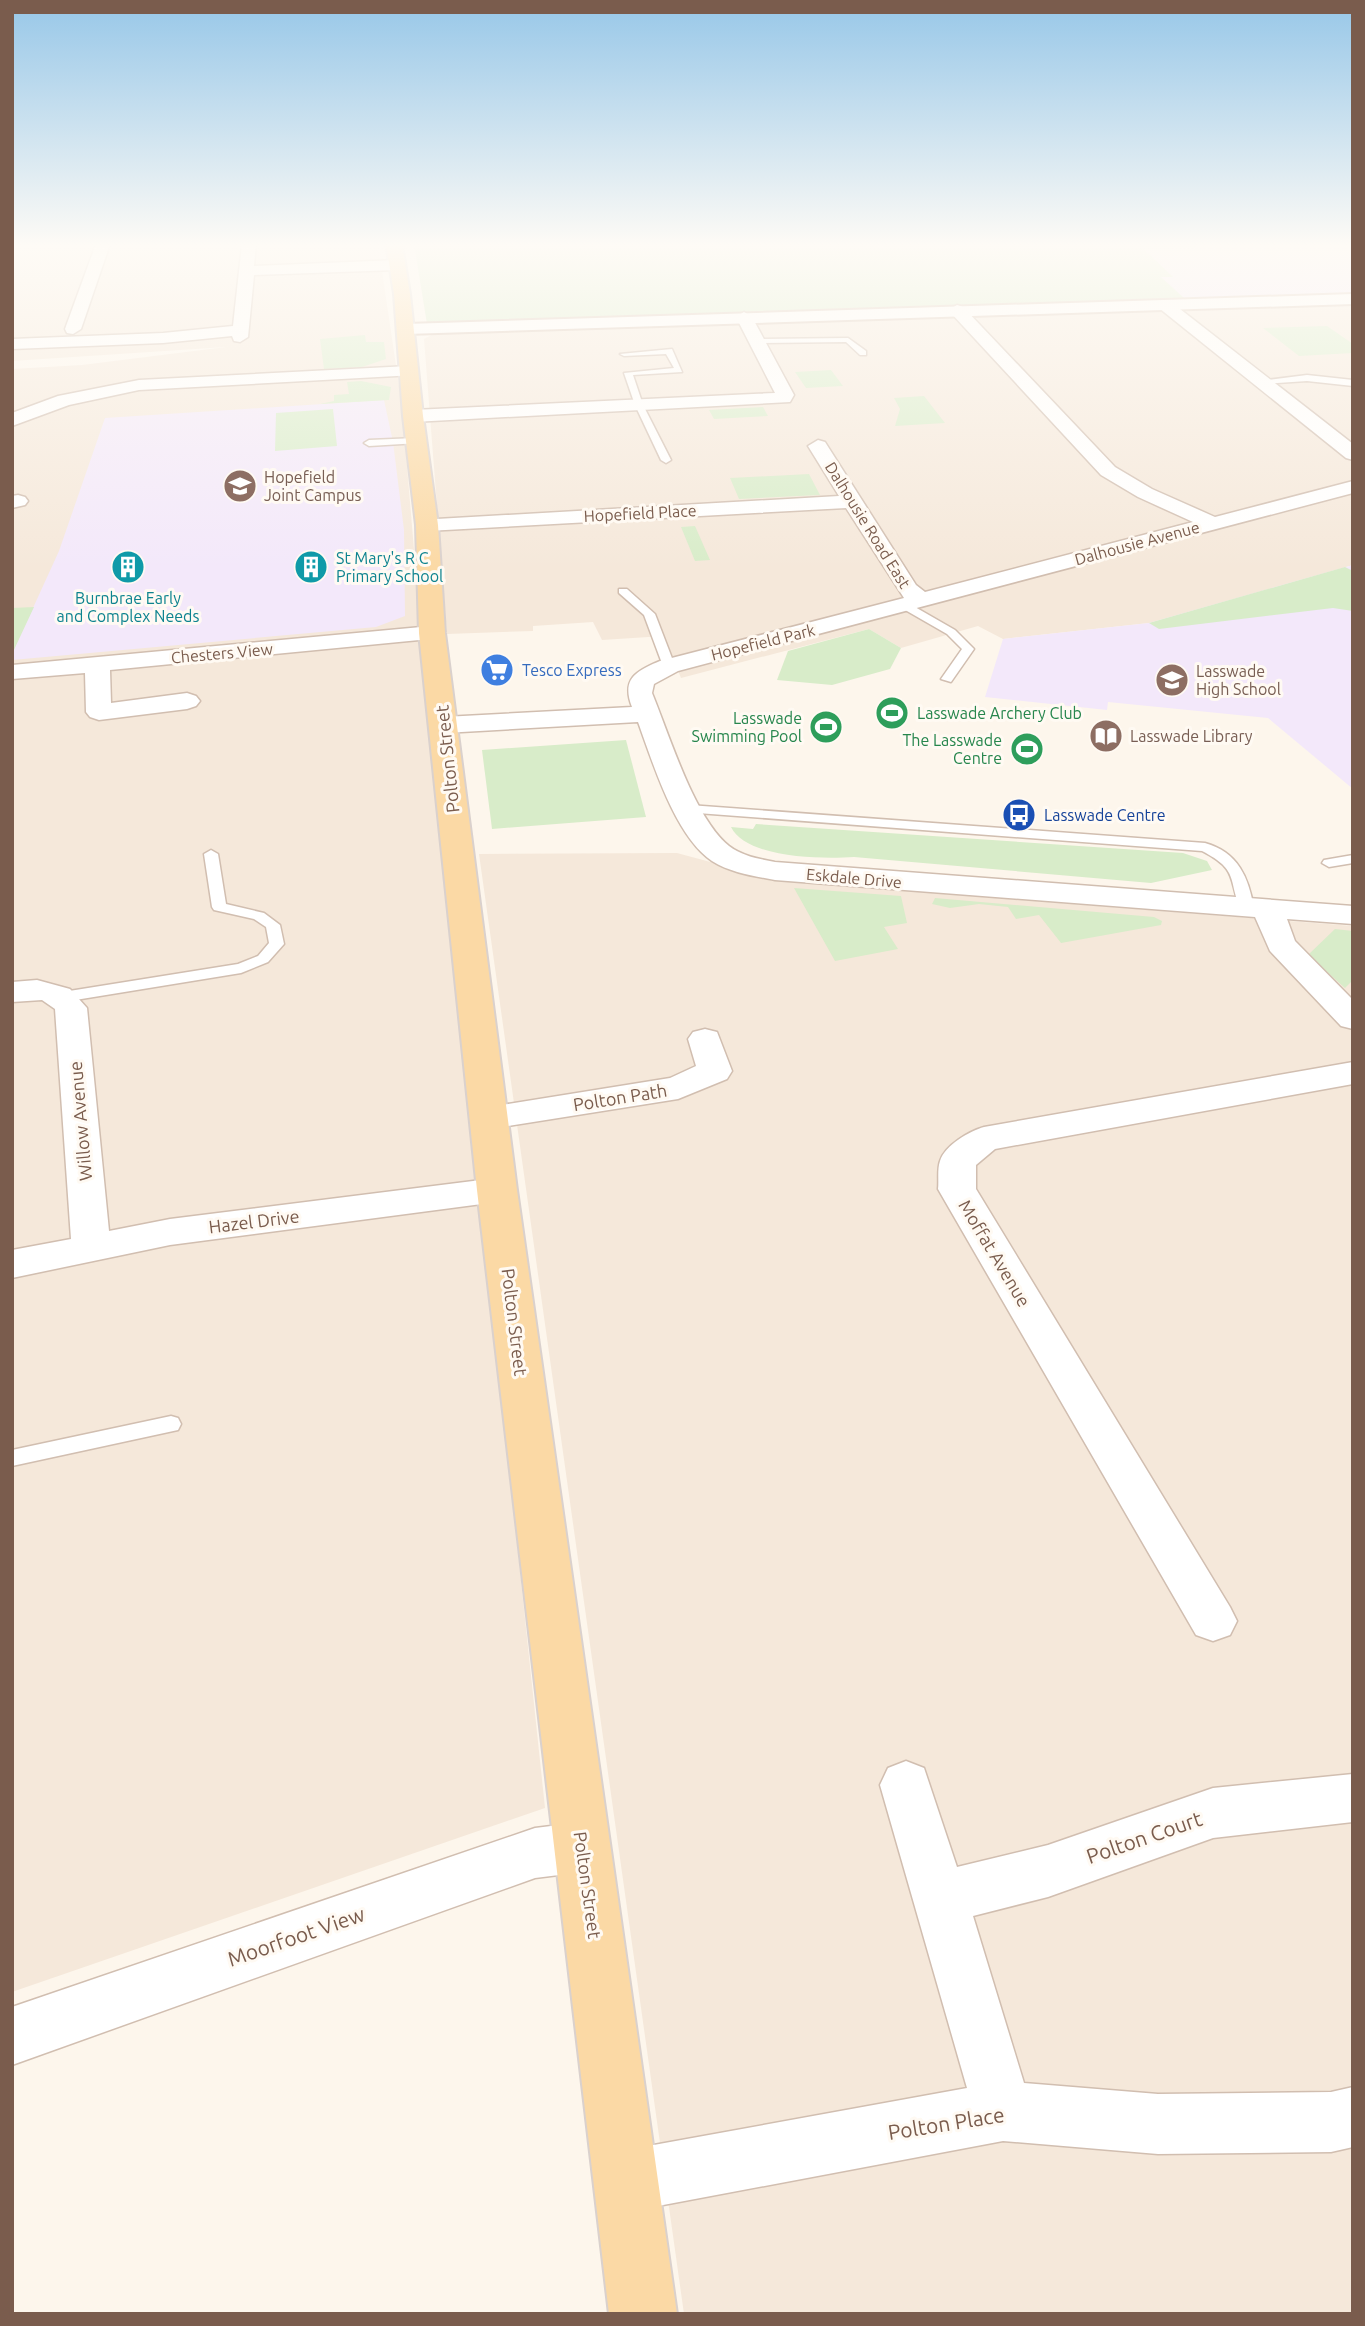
<svg xmlns="http://www.w3.org/2000/svg" width="1365" height="2326" font-family="Ubuntu,sans-serif">
  <style>
    .residential { fill: #f5e8da }
    .education { fill: #f3e8fa }
    .green { fill: #d8ecc9 }
    .lines { fill: none; stroke-linecap: round; stroke-linejoin: round }
    .lane-casing { stroke: #d1beb0; stroke-width: 3 }
    .street-casing { stroke: #d1beb0; stroke-width: 3 }
    .secondary-casing { stroke: #d6c0b0; stroke-width: 4 }
    .primary-casing { stroke: #dad1cd; stroke-width: 4 }
    .lane { fill: #fff; fill-rule: evenodd }
    .street { fill: #fff; fill-rule: evenodd }
    .secondary { fill: #fff; fill-rule: evenodd }
    .primary { fill: #fbd9a5; fill-rule: evenodd }
    .labels { text-anchor: middle; dominant-baseline: central; stroke-width: 6; stroke-linejoin: round; paint-order: stroke }
    .far-education-label { font-size: 16px; fill: #785e54; stroke: #fffaf3; text-anchor: start }
    .far-street-label { font-size: 16px; fill: #7a5c4d; stroke: #fffaf3 }
    .far-culture-label { font-size: 16px; fill: #0d838f; stroke: #fffaf3; text-anchor: start }
    .far-shop-label { font-size: 16px; fill: #366cbe; stroke: #fffaf3; text-anchor: start }
    .far-leisure-label { font-size: 16px; fill: #27864d; stroke: #fffaf3; text-anchor: end }
    .far-transit-label { font-size: 16px; fill: #164399; stroke: #fffaf3; text-anchor: start }
    .street-label { font-size: 18px; fill: #7a5c4d; stroke: #fffaf3 }
    .near-street-label { font-size: 21px; fill: #7a5c4d; stroke: #fffaf3 }
  </style>
  <rect width="100%" height="100%" fill="#fdf6ec"/>
  <g class="residential">
    <polygon points="12,244 378,244 402,406 421,634 545,1808 12,1992 12,369 82,365 226,347 12,361"/>
    <polygon points="1353,303 1353,565 1149,623 1003,639 978,626 901,648 869,629 681,678 664,636 602,640 593,622 533,626 533,631 447,634 424,339 437,332"/>
    <polygon points="677,853 781,881 1353,926 1353,2314 684,2314 479,854"/>
  </g>
  <g class="education">
    <polygon points="1193,244 1353,244 1353,294 1184,298 1160,277 1172,277 1143,249 1197,248"/>
    <polygon points="384,400 393,442 404,530 405,616 376,627 12,660 12,654 59,551 105,418"/>
    <polygon points="1353,565 1353,789 1268,718 1108,702 1107,710 985,697 1003,639 1149,623"/>
  </g>
  <g class="green">
    <polygon points="414,244 875,244 878,247 905,244 1193,244 1198,248 1144,249 1173,277 1161,277 1184,298 427,324"/>
    <polygon points="1327,326 1353,344 1353,353 1299,356 1263,328"/>
    <polygon points="365,335 366,342 384,342 386,359 362,367 324,369 320,339"/>
    <polygon points="831,370 843,386 806,388 795,372"/>
    <polygon points="361,381 391,387 389,400 320,404 334,401 334,395 349,394 347,382"/>
    <polygon points="924,396 945,423 895,426 900,409 894,398"/>
    <polygon points="763,407 768,416 714,419 709,410"/>
    <polygon points="333,409 337,446 275,451 276,413"/>
    <polygon points="809,474 820,495 739,499 730,478"/>
    <polygon points="695,526 710,560 695,561 681,527"/>
    <polygon points="1345,567 1353,571 1353,611 1333,608 1159,629 1149,623"/>
    <polygon points="34,607 12,654 12,608"/>
    <polygon points="869,629 901,648 890,669 832,685 777,680 788,651"/>
    <polygon points="626,740 646,817 492,829 482,750"/>
    <path d="M756,824L1183,853L1207,861L1212,870L1151,883L854,857C823,859 747,859 731,827L753,829Z"/>
    <polygon points="794,888 901,896 907,923 884,927 898,949 835,961"/>
    <polygon points="935,898 1154,917 1162,921 1161,925 1061,943 1039,915 1016,919 1008,907 979,904 950,908 932,904"/>
    <polygon points="1335,929 1353,931 1353,980 1345,988 1308,955"/>
  </g>
  <g class="lines">
    <defs>
      <g id="lane">
        <polygon points="848,338 866,351 866,355 860,355 846,342 757,343 753,341 757,339"/>
        <polygon points="672,349 682,372 633,375 643,405 671,460 666,463 661,460 635,405 624,373 674,368 666,354 624,356 620,354"/>
        <polygon points="1307,375 1353,380 1353,386 1307,381 1263,384 1259,381"/>
        <polygon points="416,438 421,441 419,443 369,446 364,443 369,440"/>
        <polygon points="619,589 627,589 655,614 675,666 673,668 663,666 644,615 619,593"/>
        <polygon points="900,603 908,603 955,630 974,649 951,682 941,679 962,649 947,634 900,607"/>
        <path d="M689,805L1205,843C1238,852 1249,878 1254,909L1247,913L1242,912C1227,881 1241,871 1202,851L684,812L682,809Z"/>
        <polygon points="211,850 218,854 226,904 264,913 280,925 284,944 268,962 241,973 63,1002 57,1000 55,997 63,992 238,964 258,956 269,943 266,927 254,919 214,910 212,907 204,854"/>
        <polygon points="1353,855 1353,863 1329,867 1322,863 1324,860"/>
        <polygon points="171,1416 178,1418 181,1424 178,1430 12,1466 12,1450"/>
      </g>
      <g id="street">
        <polygon points="96,244 110,244 81,329 73,334 67,333 65,329"/>
        <polygon points="242,244 256,244 254,266 397,260 405,265 397,270 254,275 248,337 240,342 234,341 232,336 163,343 12,349 12,339 163,333 233,326"/>
        <polygon points="1165,300 1171,302 1353,444 1353,460 1346,458 1159,308 1157,305 1159,302"/>
        <path d="M957,305L963,307L1115,467L1152,489L1215,517L1353,481V493L678,671L654,684L652,693C669,734 694,818 729,846C742,856 759,859 775,862L1353,906V924L1287,919L1295,941L1353,1000V1029L1341,1026L1270,951L1255,917L775,880C754,876 731,873 712,861C675,836 653,763 638,722L444,733L435,731L431,725L435,719L444,717L632,707C621,679 636,671 660,661L904,598L846,508L427,531L419,530L416,525L419,520L839,496L808,446L818,440L825,442L916,585L925,592L1193,522L1138,497L1101,475L951,313L949,310Z"/>
        <polygon points="744,312 752,317 794,395 790,402 413,422 404,416 413,410 775,393 736,317"/>
        <polygon points="409,366 418,371 415,375 139,390 69,405 12,426 12,413 58,396 139,380"/>
        <polygon points="18,495 25,497 28,501 25,505 12,508 12,496"/>
        <polygon points="432,626 440,628 444,633 440,638 110,670 111,703 187,693 196,696 200,701 196,706 187,709 99,720 90,717 86,712 85,673 12,679 12,665"/>
        <polygon points="37,980 70,989 87,1008 109,1231 170,1219 497,1178 510,1181 516,1190 510,1199 497,1202 170,1245 12,1278 12,1250 71,1239 55,1009 42,1000 12,1002 12,982"/>
        <polygon points="705,1029 717,1032 732,1071 727,1079 678,1099 489,1129 476,1126 471,1118 476,1110 489,1107 670,1078 696,1066 688,1039 693,1032"/>
        <path d="M1353,1062V1084L995,1149L976,1165V1189L1230,1607L1237,1621L1230,1635L1213,1641L1196,1635L938,1189C939,1181 937,1169 940,1161C945,1145 970,1131 984,1127Z"/>
        <polygon points="906,1761 924,1768 957,1867 1048,1845 1213,1788 1353,1774 1353,1822 1213,1838 1048,1897 973,1916 1024,2083 1158,2094 1331,2092 1353,2087 1353,2147 1331,2152 1158,2154 1003,2141 626,2212 604,2203 595,2181 604,2159 626,2150 967,2088 880,1785 888,1768"/>
        <polygon points="583,1822 602,1829 610,1847 602,1865 583,1872 535,1878 12,2065 12,2007 535,1828"/>
      </g>
      <polygon id="secondary" points="1353,294 1353,304 406,334 397,329 406,324"/>
      <polygon id="primary" points="386,244 402,244 410,294 423,416 438,525 445,633 517,1190 677,2314 609,2314 477,1190 419,633 416,525 403,416 394,294"/>
    </defs>
    <use href="#lane" class="lane-casing"/>
    <use href="#street" class="street-casing"/>
    <use href="#secondary" class="secondary-casing"/>
    <use href="#primary" class="primary-casing"/>
    <use href="#lane" class="lane"/>
    <use href="#street" class="street"/>
    <use href="#secondary" class="secondary"/>
    <use href="#primary" class="primary"/>
  </g>
  <linearGradient id="sky" x2="0" y2="1"><stop stop-color="#97c7e8"/><stop offset="0.43" stop-color="#fefbf6"/><stop offset="1" stop-color="#fefbf6" stop-opacity="0"/></linearGradient>
  <rect width="1365" height="570" fill="url(#sky)"/>
  <defs>
    <symbol id="school-disc" viewBox="-11 -11 22 22"><circle r="9.5" fill="#8d6e63" stroke="#fffaf3"/><path d="M0-5L7-2L0 1L-7-2ZM-4 1L0 2.5L4 1V4Q0 6-4 4Z" fill="#fff"/></symbol>
    <symbol id="building-disc" viewBox="-11 -11 22 22"><circle r="9.5" fill="#0f9aa8" stroke="#fffaf3"/><path d="M-4-6H4V6H1V3H-1V6H-4ZM-2.5-4.3h1.7v1.8h-1.7ZM.8-4.3h1.7v1.8H.8ZM-2.5-1h1.7V.8h-1.7ZM.8-1h1.7V.8H.8Z" fill="#fff"/></symbol>
    <symbol id="supermarket-disc" viewBox="-11 -11 22 22"><circle r="9.5" fill="#3f7fe0" stroke="#fffaf3"/><path d="M-6-5.5h2.5l.6 2H6L4.5 2H-2.5L-4.4-4H-6ZM-1.5 3.2a1.3 1.3 0 1 0 .1 0ZM3 3.2a1.3 1.3 0 1 0 .1 0Z" fill="#fff"/></symbol>
    <symbol id="stadium-disc" viewBox="-11 -11 22 22"><circle r="9.5" fill="#2e9e5b" stroke="#fffaf3"/><path d="M0-5a6.5 5 0 1 0 0 10a6.5 5 0 1 0 0-10ZM-3.5-1.8h7v3.6h-7Z" fill="#fff"/></symbol>
    <symbol id="library-disc" viewBox="-11 -11 22 22"><circle r="9.5" fill="#8d6e63" stroke="#fffaf3"/><path d="M-6-4Q-3-5.5-.7-3.5V5Q-3 3-6 4ZM6-4Q3-5.5 .7-3.5V5Q3 3 6 4Z" fill="#fff"/></symbol>
    <symbol id="bus-disc" viewBox="-11 -11 22 22"><circle r="9.5" fill="#1a4fb4" stroke="#fffaf3"/><path d="M-5-6H5V4H4V6H2V4H-2V6H-4V4H-5ZM-3.5-4V0h7V-4ZM-3.5 1.2v1.5H-2V1.2ZM2 1.2v1.5H3.5V1.2Z" fill="#fff"/></symbol>
  </defs>
  <g fill-rule="evenodd">
    <use href="#school-disc" x="221" y="467" width="38" height="38"/>
    <use href="#building-disc" x="109" y="548" width="38" height="38"/>
    <use href="#building-disc" x="292" y="548" width="38" height="38"/>
    <use href="#supermarket-disc" x="478" y="651" width="38" height="38"/>
    <use href="#school-disc" x="1153" y="661" width="38" height="38"/>
    <use href="#stadium-disc" x="873" y="694" width="38" height="38"/>
    <use href="#stadium-disc" x="807" y="708" width="38" height="38"/>
    <use href="#library-disc" x="1087" y="717" width="38" height="38"/>
    <use href="#stadium-disc" x="1008" y="730" width="38" height="38"/>
    <use href="#bus-disc" x="1000" y="796" width="38" height="38"/>
  </g>
  <g class="labels">
    <g class="far-education-label">
      <text x="264" y="477">Hopefield<tspan x="264" dy="18">Joint Campus</tspan></text>
      <text x="1196" y="671">Lasswade<tspan x="1196" dy="18">High School</tspan></text>
      <text x="1130" y="736">Lasswade Library</text>
    </g>
    <g class="far-street-label">
      <text transform="translate(640 513) rotate(-3)">Hopefield Place</text>
      <text transform="translate(868 525) rotate(58)">Dalhousie Road East</text>
      <text transform="translate(1137 543) rotate(-15)">Dalhousie Avenue</text>
      <text transform="translate(763 642) rotate(-14)">Hopefield Park</text>
      <text transform="translate(222 653) rotate(-5)">Chesters View</text>
      <text transform="translate(854 878) rotate(5)">Eskdale Drive</text>
    </g>
    <g class="far-culture-label">
      <text x="336" y="558">St Mary's R C<tspan x="336" dy="18">Primary School</tspan></text>
      <text x="128" y="598" text-anchor="middle">Burnbrae Early<tspan x="128" dy="18">and Complex Needs</tspan></text>
    </g>
    <g class="far-shop-label">
      <text x="522" y="670">Tesco Express</text>
    </g>
    <g class="far-leisure-label">
      <text x="917" y="713" text-anchor="start">Lasswade Archery Club</text>
      <text x="802" y="718">Lasswade<tspan x="802" dy="18">Swimming Pool</tspan></text>
      <text x="1002" y="740">The Lasswade<tspan x="1002" dy="18">Centre</tspan></text>
    </g>
    <g class="far-transit-label">
      <text x="1044" y="815">Lasswade Centre</text>
    </g>
    <g class="street-label">
      <text transform="translate(447 759) rotate(-96)">Polton Street</text>
      <text transform="translate(620 1097) rotate(-9)">Polton Path</text>
      <text transform="translate(80 1121) rotate(-95)">Willow Avenue</text>
      <text transform="translate(254 1221) rotate(-7)">Hazel Drive</text>
      <text transform="translate(995 1253) rotate(59)">Moffat Avenue</text>
      <text transform="translate(515 1322) rotate(83)">Polton Street</text>
      <text transform="translate(588 1885) rotate(82)">Polton Street</text>
    </g>
    <g class="near-street-label">
      <text transform="translate(1144 1837) rotate(-19)">Polton Court</text>
      <text transform="translate(296 1936) rotate(-19)">Moorfoot View</text>
      <text transform="translate(946 2123) rotate(-9)">Polton Place</text>
    </g>
  </g>
  <rect width="1365" height="2326" fill="none" stroke="#7a5c4d" stroke-width="28"/>
</svg>
